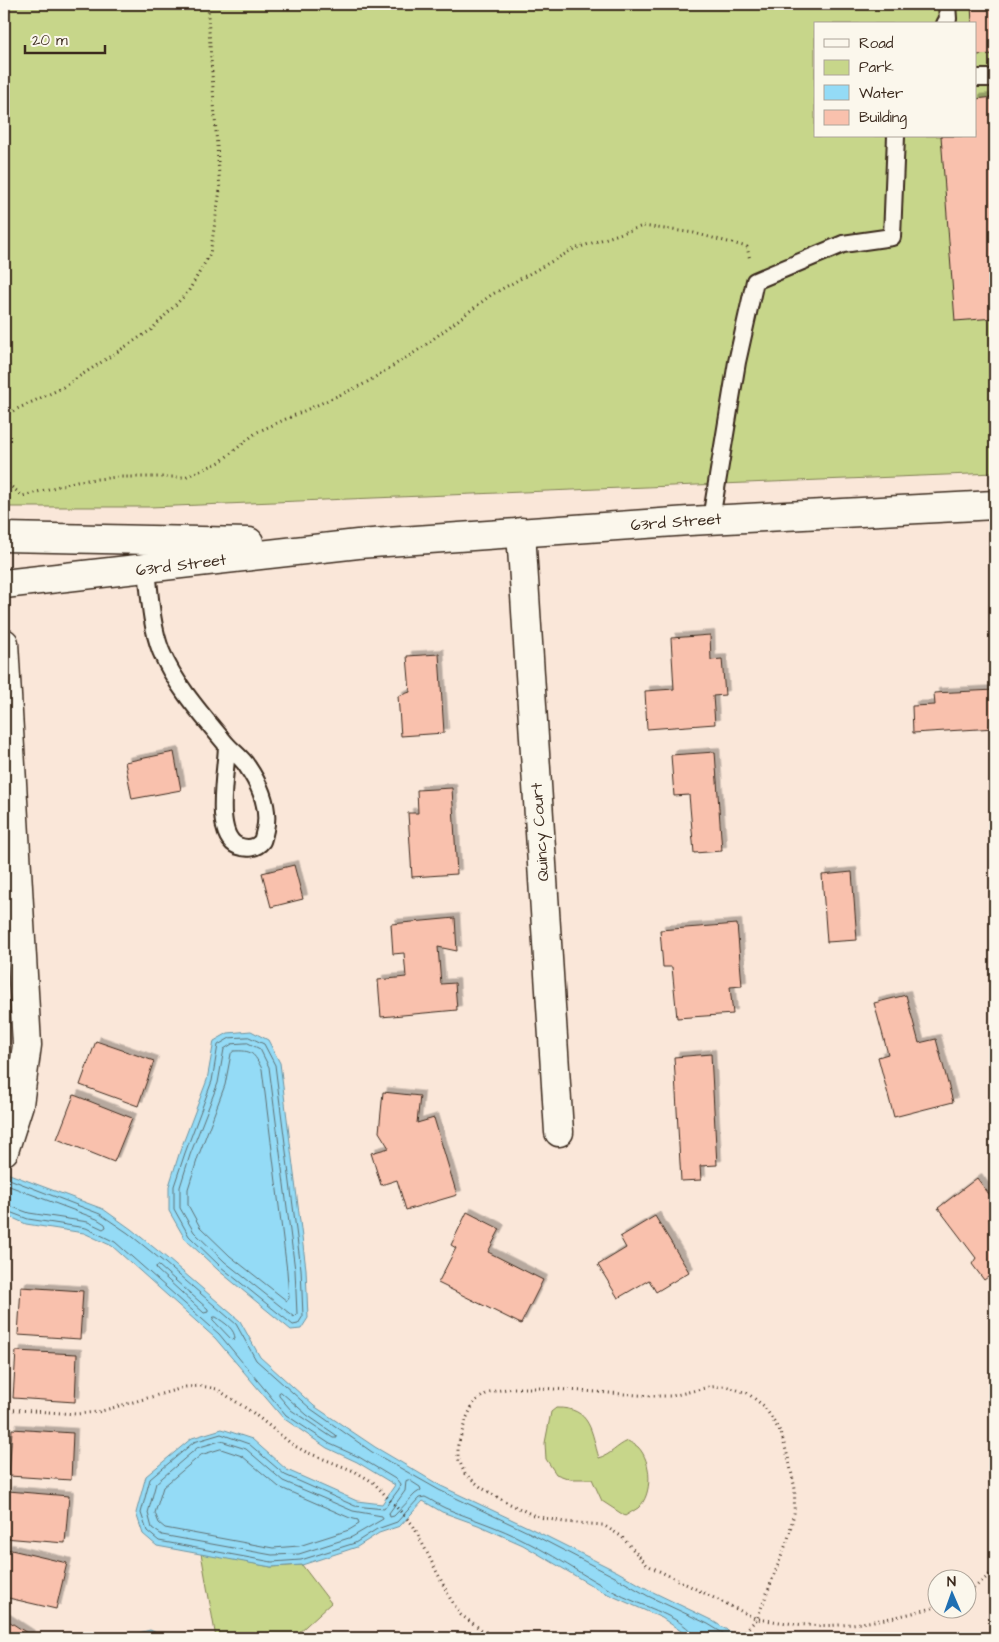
<svg xmlns="http://www.w3.org/2000/svg" width="999" height="1642" font-family="'Architects Daughter',sans-serif">
  <style>
    .green { fill: #c7d68a; stroke: #818054; fill-rule: evenodd }
    .water { fill: #94dbf6; stroke: #7094a0 }
    .lines { fill: none; stroke-linecap: round; stroke-linejoin: round }
    .shore { stroke: #5f7174; stroke-width: 1 }
    .building { fill: #f9c1ad; stroke: #3b2a1e; filter: url(#shadow) }
    .lane-casing { stroke: #3b2a1e; stroke-width: 20 }
    .street-casing { stroke: #3b2a1e; stroke-width: 31 }
    .secondary-casing { stroke: #3b2a1e; stroke-width: 31 }
    .path { stroke: #3b2a1e; stroke-width: 3; stroke-dasharray: 1 4; stroke-linecap: butt }
    .lane { stroke: #fbf7ec; stroke-width: 16 }
    .street { stroke: #fbf7ec; stroke-width: 28 }
    .secondary { stroke: #fbf7ec; stroke-width: 28 }
    .labels { text-anchor: middle; dominant-baseline: central; stroke-width: 4; stroke-linejoin: round; paint-order: stroke }
    .street-label { font-size: 16px; fill: #3b2a1e; stroke: #fbf7ec }
  </style>
  <defs>
    <filter id="shadow"><feDropShadow dx="4.5" dy="-4.5" stdDeviation="0" flood-color="#0004"/></filter>
  </defs>
  <rect width="100%" height="100%" fill="#fae7d9"/>
  <filter id="ink" filterUnits="userSpaceOnUse"><feTurbulence type="fractalNoise" baseFrequency=".02" numOctaves="2"/><feDisplacementMap in="SourceGraphic" scale="10" xChannelSelector="R" yChannelSelector="G"/><feConvolveMatrix kernelMatrix="1 2 1 2 8 2 1 2 1" color-interpolation-filters="sRGB"/></filter>
  <g filter="url(#ink)">
    <g class="green">
      <path d="M4,4H995V473L150,507H4ZM815,24H975V136H815Z"/>
      <path d="M556,1408C592,1407 591,1433 599,1458C611,1455 616,1446 628,1441C631,1443 636,1445 638,1447C652,1461 653,1495 638,1508C634,1511 629,1513 625,1516L602,1501L592,1479H570L556,1474L546,1459L545,1443L551,1412Z"/>
      <polygon points="201,1553 271,1567 302,1565 331,1603 295,1636 294,1638 216,1638"/>
    </g>
    <g class="water">
      <polygon points="251,1031 268,1040 280,1063 306,1269 308,1318 301,1329 291,1330 218,1270 185,1239 169,1211 169,1186 180,1151 207,1080 214,1041 228,1033"/>
      <polygon points="4,1172 103,1209 131,1229 168,1259 240,1321 260,1357 314,1406 375,1447 441,1486 532,1529 618,1572 651,1591 711,1620 740,1638 691,1638 662,1618 601,1591 523,1545 478,1525 442,1512 423,1501 400,1526 379,1533 357,1547 302,1565 271,1567 157,1546 143,1534 136,1513 146,1476 192,1438 222,1429 252,1439 287,1470 357,1501 382,1504 395,1485 357,1462 327,1448 283,1418 215,1338 112,1246 84,1233 26,1224 4,1214"/>
      <polygon points="150,1630 168,1638 99,1638 124,1637"/>
    </g>
    <g class="lines">
      <g class="shore">
        <polygon points="249,1037 264,1044 275,1065 301,1269 303,1316 298,1324 293,1325 221,1267 189,1236 174,1209 174,1186 185,1153 212,1081 218,1045 230,1038"/>
        <polygon points="248,1043 260,1049 269,1067 295,1270 297,1314 294,1317 225,1262 194,1232 180,1208 180,1187 190,1155 218,1083 224,1049 232,1044"/>
        <path d="M234,1051C252,1050 254,1053 262,1069L287,1271L289,1298L287,1301L230,1256L200,1227L188,1205V1189L198,1157L225,1085L231,1054Z"/>
        <polyline points="4,1177 100,1214 128,1233 165,1263 236,1324 256,1360 311,1409 372,1452 439,1490 530,1533 615,1577 648,1596 708,1624 731,1638"/>
        <polyline points="4,1184 97,1219 105,1224 106,1227 103,1229 88,1222 29,1213 4,1204"/>
        <path d="M4,1210L28,1219L86,1228L115,1242L219,1334L286,1415L330,1444L359,1457L397,1480L400,1484L399,1489L384,1509L355,1506L285,1475L249,1444L221,1434L194,1442L150,1479L141,1513L147,1531L159,1541L272,1562L301,1560L355,1543L377,1529L397,1522L419,1498L425,1497C432,1500 438,1505 445,1508C471,1519 499,1527 525,1541C564,1560 598,1587 638,1603C651,1608 693,1624 694,1638"/>
        <polygon points="159,1266 208,1309 208,1312 204,1313 157,1270 156,1267"/>
        <path d="M214,1317H216C225,1323 235,1329 235,1339L232,1340L213,1320Z"/>
        <polygon points="281,1392 307,1415 336,1435 337,1438 333,1438 291,1410 279,1396 279,1393"/>
        <polygon points="221,1441 246,1449 283,1481 353,1511 382,1516 383,1519 352,1537 299,1554 272,1555 162,1535 152,1528 148,1513 156,1483 197,1448"/>
        <polygon points="221,1449 242,1456 279,1487 350,1518 358,1520 359,1524 349,1530 299,1546 273,1548 165,1528 159,1523 155,1513 163,1487 201,1455"/>
        <polygon points="409,1480 420,1487 421,1490 415,1494 394,1516 390,1517 389,1513 405,1491 406,1481"/>
      </g>
    </g>
    <g class="building">
      <polygon points="971,4 995,4 995,54 975,55 975,24 972,24"/>
      <polygon points="995,97 995,318 955,321 941,136 975,136 975,99"/>
      <polygon points="710,635 711,660 722,659 725,695 713,696 715,724 647,729 645,691 674,689 671,638"/>
      <polygon points="439,654 444,733 401,736 398,696 410,692 407,656"/>
      <polygon points="995,690 995,728 913,733 912,706 935,705 934,693"/>
      <polygon points="174,752 181,790 132,799 125,762"/>
      <polygon points="715,752 722,851 694,853 689,795 674,796 671,755"/>
      <polygon points="452,788 457,874 412,877 408,813 418,813 417,790"/>
      <polygon points="294,865 303,899 271,907 262,873"/>
      <polygon points="852,872 857,940 827,942 822,875"/>
      <polygon points="455,918 457,951 438,947 441,984 455,983 457,1010 381,1017 378,980 406,977 404,953 393,954 391,924"/>
      <polygon points="737,924 742,986 730,987 733,1014 677,1018 672,967 663,967 660,930"/>
      <polygon points="906,995 919,1043 936,1039 953,1102 894,1117 878,1057 888,1054 874,1003"/>
      <polygon points="96,1041 154,1061 138,1106 80,1085"/>
      <polygon points="711,1054 717,1165 700,1166 701,1180 681,1181 674,1057"/>
      <polygon points="383,1092 420,1096 417,1123 434,1118 457,1195 406,1210 397,1180 381,1185 371,1153 389,1148 379,1132"/>
      <polygon points="74,1095 132,1118 114,1162 57,1139"/>
      <polygon points="977,1178 995,1202 995,1272 984,1280 972,1264 976,1258 938,1208"/>
      <polygon points="467,1212 500,1229 488,1252 543,1280 521,1324 438,1283 456,1248 451,1245"/>
      <polygon points="655,1216 689,1272 656,1292 649,1280 618,1298 598,1265 626,1248 620,1237"/>
      <polygon points="21,1287 83,1291 80,1339 18,1335"/>
      <polygon points="16,1351 77,1354 75,1402 13,1398"/>
      <polygon points="12,1429 73,1433 71,1480 9,1476"/>
      <polygon points="8,1491 69,1496 65,1543 4,1538"/>
      <polygon points="7,1549 67,1563 56,1609 4,1597 4,1563"/>
      <polygon points="4,1618 30,1635 28,1638 4,1638"/>
    </g>
    <g class="lines">
      <defs>
        <g id="lane">
          <polyline points="945,24 948,19 947,4"/>
          <polyline points="975,78 995,78"/>
          <polyline points="711,519 737,362 755,281 843,244 892,237 896,136"/>
          <path d="M147,569C150,596 151,625 161,651C175,685 203,716 226,744C233,752 242,758 247,766C260,785 270,808 265,830C264,834 263,839 262,841C256,849 246,849 238,846C212,835 227,768 227,745"/>
        </g>
        <g id="street">
          <polyline points="521,532 559,1132"/>
          <polyline points="4,643 27,1045 19,1104 4,1151"/>
        </g>
        <g id="secondary">
          <polyline points="4,537 249,542"/>
          <polyline points="4,584 358,544 689,521 995,505"/>
        </g>
      </defs>
      <use href="#lane" class="lane-casing"/>
      <use href="#street" class="street-casing"/>
      <use href="#secondary" class="secondary-casing"/>
      <g class="path">
        <polyline points="4,415 60,389 151,330 188,292 210,254 220,190 208,16 209,4"/>
        <polyline points="4,481 23,496 77,481 118,477 185,477 220,462 257,432 364,384 420,349 491,295 574,249 643,226 694,233 747,247 750,260"/>
        <polyline points="4,1409 76,1414 98,1412 186,1387 201,1386 217,1389 253,1413 293,1445 306,1452 354,1471 373,1482 413,1525 451,1600 461,1615 482,1630 498,1638"/>
        <polyline points="966,1595 995,1570"/>
        <path d="M738,1638L757,1619L647,1565L621,1536L603,1525L564,1522L535,1516L504,1501L482,1488L465,1474L458,1458V1445L466,1419L475,1401L489,1392L513,1388H541L651,1396H672L709,1387L725,1386L747,1393L764,1406L781,1433L789,1461L795,1489L794,1513L788,1539L757,1619C774,1621 791,1624 807,1625C851,1628 895,1618 936,1607"/>
      </g>
      <use href="#lane" class="lane"/>
      <use href="#street" class="street"/>
      <use href="#secondary" class="secondary"/>
    </g>
  </g>
  <g class="labels">
    <g class="street-label">
      <text transform="translate(676 522) rotate(-4)">63rd Street</text>
      <text transform="translate(181 565) rotate(-7)">63rd Street</text>
      <text transform="translate(540 832) rotate(-94)">Quincy Court</text>
    </g>
  </g>
  <rect width="999" height="1642" fill="none" stroke="#fbf7ec" stroke-width="20"/>
  <rect x="10" y="10" width="979" height="1622" fill="none" stroke="#3b2a1e" stroke-width="2" filter="url(#ink)"/>
  <rect x="814" y="22" width="162" height="115" fill="#fbf7ec" stroke="#aea59a"/>
  <rect x="824" y="39" width="25" height="8" fill="#fbf7ec" stroke="#aea59a"/>
  <text x="859" y="48" font-size="15" fill="#3b2a1e">Road</text>
  <rect x="824" y="60" width="25" height="15" fill="#c7d68a" stroke="#aea59a"/>
  <text x="859" y="72" font-size="15" fill="#3b2a1e">Park</text>
  <rect x="824" y="85" width="25" height="15" fill="#94dbf6" stroke="#aea59a"/>
  <text x="859" y="98" font-size="15" fill="#3b2a1e">Water</text>
  <rect x="824" y="110" width="25" height="15" fill="#f9c1ad" stroke="#aea59a"/>
  <text x="859" y="122" font-size="15" fill="#3b2a1e">Building</text>
  <g transform="translate(952 1594) rotate(358)"><circle r="24" fill="#fbf7ec" stroke="#aea59a"/>
  <path d="M0-4L9 19L0 12L-9 19Z" fill="#1f6fb2"/>
  <text y="-8" font-size="14" font-weight="bold" text-anchor="middle" fill="#3b2a1e">N</text>
  </g>
  <path d="M25 45v8h80v-8" fill="none" stroke="#3b2a1e" stroke-width="2.5"/>
  <text x="32" y="45" font-size="15" fill="#3b2a1e" stroke="#fbf7ec" stroke-width="4" paint-order="stroke">20 m</text>
</svg>
